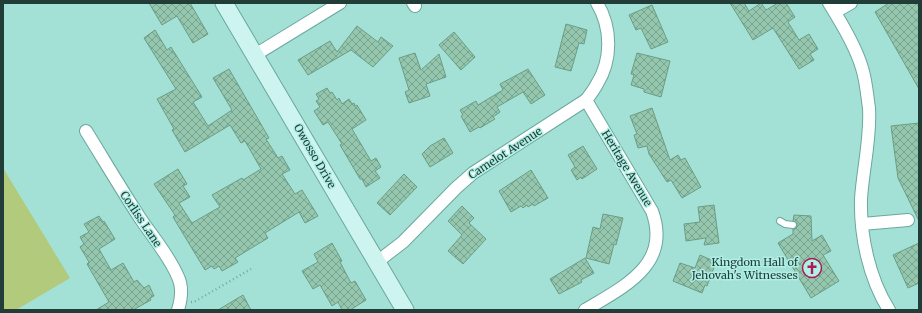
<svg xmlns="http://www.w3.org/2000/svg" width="922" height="313" font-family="Merriweather,serif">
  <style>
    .park { fill: #b1ca7b }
    .building { fill: url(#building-cross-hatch); stroke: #6b9d85 }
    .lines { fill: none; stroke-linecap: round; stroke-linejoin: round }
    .lane-casing { stroke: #6aa89e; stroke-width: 8 }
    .street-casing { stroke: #6aa89e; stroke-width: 14 }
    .secondary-casing { stroke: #6aa89e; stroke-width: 19 }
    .path { stroke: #77a9a1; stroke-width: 2.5; stroke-dasharray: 1 3; stroke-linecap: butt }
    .lane { stroke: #fff; stroke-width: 6 }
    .street { stroke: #fff; stroke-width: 12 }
    .secondary { stroke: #cdf4ef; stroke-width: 17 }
    .labels { text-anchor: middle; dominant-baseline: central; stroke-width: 3; stroke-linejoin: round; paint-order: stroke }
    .street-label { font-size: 11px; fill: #223c38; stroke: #afefe4 }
    .poi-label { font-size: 11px; fill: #223c38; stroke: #afefe4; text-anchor: end }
  </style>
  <defs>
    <pattern id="building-cross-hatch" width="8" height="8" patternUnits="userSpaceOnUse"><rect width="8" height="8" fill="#94c7ae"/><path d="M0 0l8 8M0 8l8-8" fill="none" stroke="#78a38f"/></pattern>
  </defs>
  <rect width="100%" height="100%" fill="#a3e1d7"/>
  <polygon class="park" points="3,168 70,278 16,310 3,310"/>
  <g class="building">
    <polygon points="149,3 190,3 208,34 193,43 177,16 162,25"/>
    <polygon points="730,3 744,3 749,11 761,3 766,10 778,3 786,3 795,17 788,22 799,40 809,34 818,49 810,54 814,60 799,69 773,28 753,40"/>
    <polygon points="889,3 919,3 919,89 875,12"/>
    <polygon points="652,5 668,42 651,49 641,28 636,30 629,15"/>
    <polygon points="566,24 587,30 584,44 579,43 571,71 555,67"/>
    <polygon points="357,26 378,42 381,37 393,46 373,67 351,50 308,75 298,60 330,41 337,52"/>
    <polygon points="155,30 167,50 171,47 202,97 193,102 208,126 232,110 213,78 229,69 269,138 266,139 278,158 282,156 290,170 282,174 295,194 302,190 318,216 305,223 299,212 265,233 268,238 235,258 238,262 222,271 219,266 214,269 212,266 205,270 173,217 175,215 154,184 178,169 187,184 183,186 190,197 179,203 192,223 220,207 212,195 242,178 243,180 261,169 245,141 241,143 230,125 185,152 172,130 174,129 157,99 176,89 144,38"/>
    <polygon points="454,32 475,57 461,70 439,45"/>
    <polygon points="415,53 421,70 439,54 446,77 426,84 430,96 409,103 405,92 409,90 399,58"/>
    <polygon points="637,53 670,61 661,97 644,92 644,89 631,85 634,75 631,74"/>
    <polygon points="528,69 545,95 531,104 523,92 497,107 500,112 493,117 495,119 480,128 479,127 470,132 461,116 463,115 460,110 476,101 478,105 503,90 500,84"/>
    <polygon points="327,88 330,93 332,92 337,100 339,98 342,104 349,99 352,104 354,103 355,106 357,105 366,120 352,129 371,161 376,158 381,167 375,171 380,178 366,187 362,179 360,179 340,145 342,144 328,122 323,125 314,111 320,107 316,101 319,99 316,94"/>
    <polygon points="652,108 670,160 678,155 681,160 685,158 701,187 682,198 671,180 667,182 649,154 647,146 638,148 634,135 637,134 630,116"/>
    <polygon points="919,123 919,221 898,178 891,126"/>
    <polygon points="444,138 453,153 430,167 422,154 430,146"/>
    <polygon points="583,146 597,169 582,179 581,177 577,180 571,170 575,167 568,155"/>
    <polygon points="531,170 548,198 534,206 533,204 528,207 527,205 523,208 521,206 511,212 499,191"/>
    <polygon points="404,174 417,187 390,215 377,203"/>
    <polygon points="714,205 719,243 704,245 706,238 686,241 684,224 700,222 698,207"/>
    <polygon points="462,206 474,218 469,223 486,239 463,264 448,251 462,235 448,221"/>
    <polygon points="603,214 623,218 616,245 614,244 609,264 586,258 593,227 600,229"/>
    <polygon points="794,215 811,216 812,241 822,235 831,251 823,255 839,281 811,298 778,243 793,234 793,229 797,227 797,223 793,221"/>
    <polygon points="99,216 103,222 104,221 115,239 99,249 111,270 123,263 134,282 137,280 144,288 149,285 154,296 150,298 151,300 133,310 96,310 109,302 87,264 89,262 80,247 84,244 80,237 89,232 84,224"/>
    <polygon points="332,243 342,261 340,262 351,283 355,281 366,300 350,310 342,310 338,302 332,306 320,285 313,289 302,271 318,262 314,254"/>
    <polygon points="919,243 919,283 908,288 893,255"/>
    <polygon points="700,255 716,262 707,286 705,285 702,293 673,281 680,263 695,268"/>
    <polygon points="585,258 594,273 581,280 582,282 559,294 550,279"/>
    <polygon points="243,295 251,310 218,310"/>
  </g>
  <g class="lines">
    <defs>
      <polyline id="lane" points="780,221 785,224 793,225"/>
      <g id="street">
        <polyline points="413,3 415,6"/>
        <path d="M829,3C841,22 856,47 862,68C866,80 867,95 869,108C871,138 863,168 861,199C860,236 869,278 889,310"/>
        <polyline points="835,12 851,3"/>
        <polyline points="255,55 340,3"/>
        <path d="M86,131C104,160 121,189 140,218C152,236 170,257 178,277C183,287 181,300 178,310"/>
        <polyline points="862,224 908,220"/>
        <polyline points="377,262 403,242 456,188 473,173 586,100"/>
        <path d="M585,310C623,287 672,265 652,211L586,100C590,95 594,90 597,84C612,60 612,28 597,3"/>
      </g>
      <polyline id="secondary" points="224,3 405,310"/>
    </defs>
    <use href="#lane" class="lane-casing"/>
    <use href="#street" class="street-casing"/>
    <use href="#secondary" class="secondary-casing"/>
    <polyline class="path" points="191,302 194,302 251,269"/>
    <use href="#lane" class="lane"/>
    <use href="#street" class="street"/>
    <use href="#secondary" class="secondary"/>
  </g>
  <defs>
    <symbol id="church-ring" viewBox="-11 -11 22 22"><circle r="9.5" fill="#afefe4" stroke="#aa1b56" stroke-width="1.5"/><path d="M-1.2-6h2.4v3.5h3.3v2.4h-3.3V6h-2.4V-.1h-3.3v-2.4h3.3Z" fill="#aa1b56"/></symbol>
  </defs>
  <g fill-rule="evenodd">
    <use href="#church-ring" x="801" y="257" width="22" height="22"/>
  </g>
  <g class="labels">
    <g class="street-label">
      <text transform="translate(505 153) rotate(-33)">Camelot Avenue</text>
      <text transform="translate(315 156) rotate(60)">Owosso Drive</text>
      <text transform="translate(627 168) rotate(59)">Heritage Avenue</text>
      <text transform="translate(141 219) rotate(56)">Corliss Lane</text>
    </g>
    <g class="poi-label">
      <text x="798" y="262">Kingdom Hall of<tspan x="798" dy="13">Jehovah's Witnesses</tspan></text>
    </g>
  </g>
  <rect width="922" height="313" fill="none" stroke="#223c38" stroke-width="8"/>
</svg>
